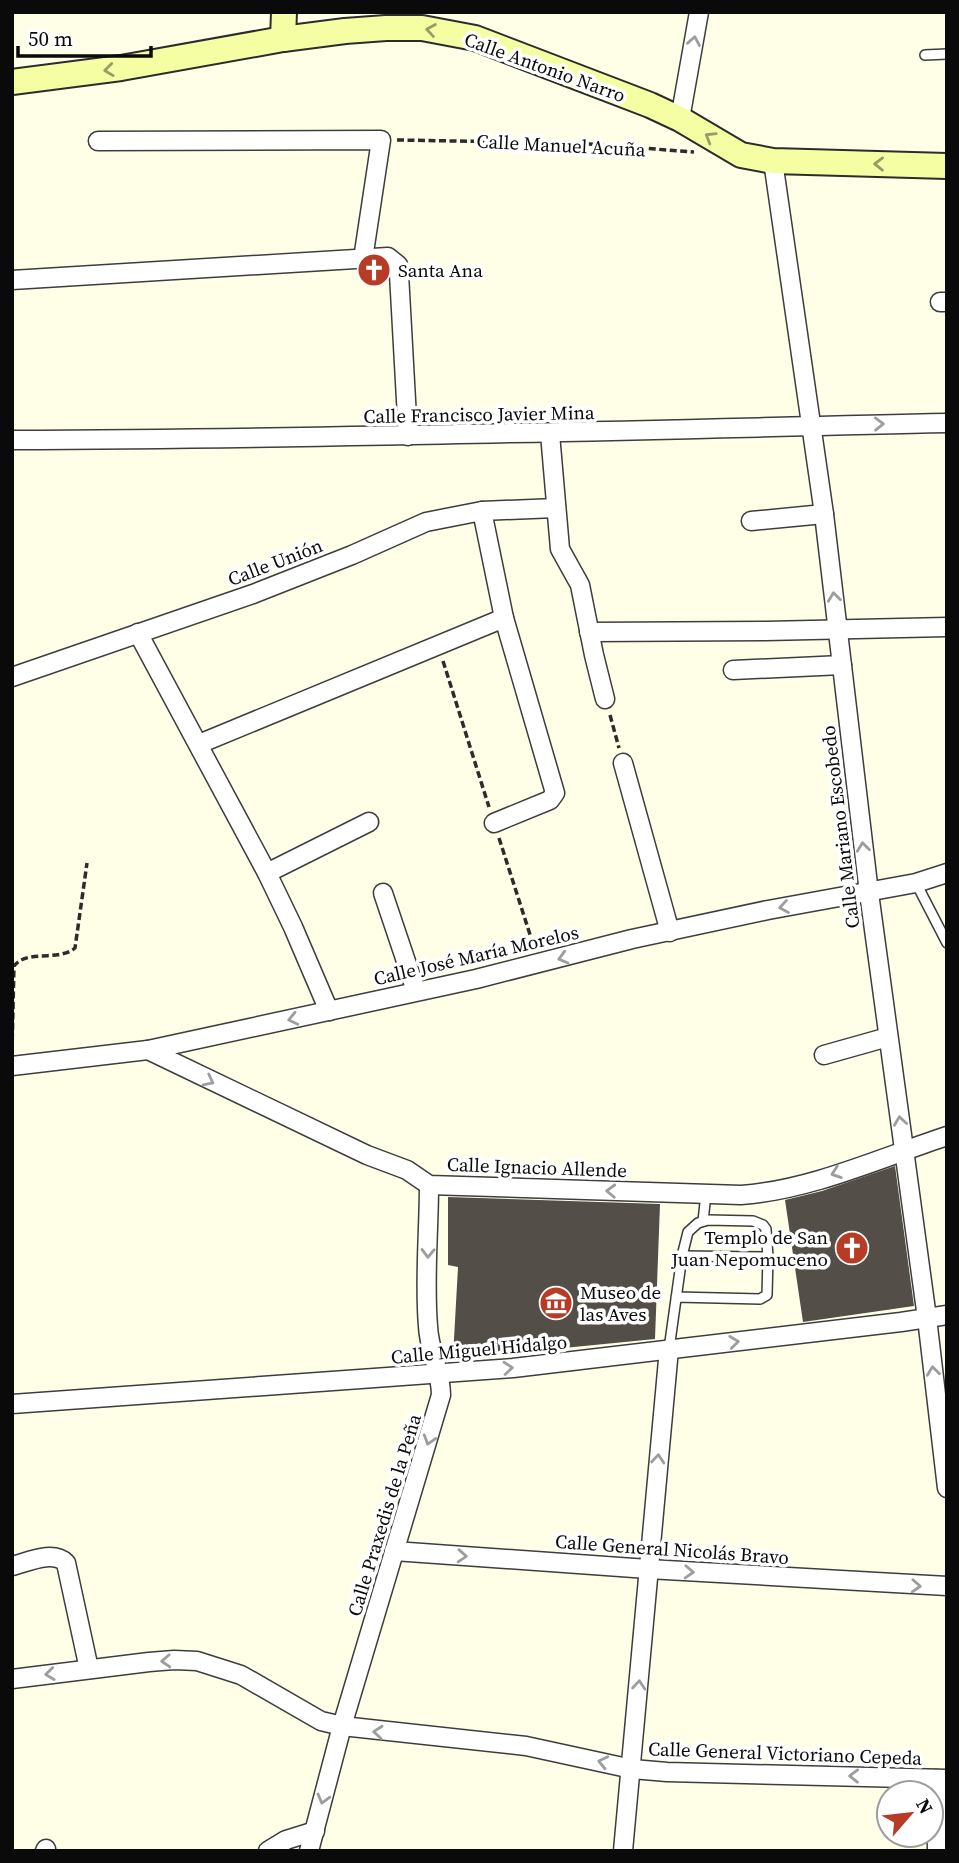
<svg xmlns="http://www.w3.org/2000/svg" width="959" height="1863" font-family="'Source Serif 4',serif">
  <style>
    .building { fill: #534e47 }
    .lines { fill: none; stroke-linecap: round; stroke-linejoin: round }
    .lane-casing { stroke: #3d3d3d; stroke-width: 12 }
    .street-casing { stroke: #3d3d3d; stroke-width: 21 }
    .secondary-casing { stroke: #2c2c2c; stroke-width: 28 }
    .path { stroke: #2c2c2c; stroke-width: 3.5; stroke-dasharray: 7 3.5; stroke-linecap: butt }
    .lane { stroke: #fff; stroke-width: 9 }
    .street { stroke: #fff; stroke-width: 18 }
    .secondary { stroke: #f6fea4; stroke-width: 24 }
    .oneway { stroke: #989c66 }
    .oneway2 { stroke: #9d9d9d }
    .labels { text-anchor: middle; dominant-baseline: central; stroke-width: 7; stroke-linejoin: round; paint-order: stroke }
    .street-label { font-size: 19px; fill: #0a0a0a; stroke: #fff }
    .poi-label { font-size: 19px; fill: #0a0a0a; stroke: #fff; text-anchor: start }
  </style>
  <rect width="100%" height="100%" fill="#ffffe8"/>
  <g class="building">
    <polygon points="895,1166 914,1306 803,1322 785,1200 822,1191"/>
    <polygon points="448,1197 660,1204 655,1339 462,1358 453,1357 458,1267 448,1265"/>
  </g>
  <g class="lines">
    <defs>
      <g id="lane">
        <polyline points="925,55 947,54"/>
        <polyline points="916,883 947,943"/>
        <polyline points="703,1221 706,1194"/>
        <polyline points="682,1256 768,1257"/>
        <polyline points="669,1349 682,1256 688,1232 698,1223 708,1220 753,1221 763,1225 766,1229 768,1257 767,1295 760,1299 676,1297"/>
      </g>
      <g id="street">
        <polyline points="680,119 699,12"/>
        <polyline points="98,141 381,140 363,259"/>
        <polyline points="773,161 824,514 869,893 927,1318 947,1488"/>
        <polyline points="12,280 388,257 398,265 399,274 408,436"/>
        <polyline points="940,302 947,302"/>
        <polyline points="550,434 560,549 580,585 594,655 605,699"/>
        <path d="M12,440C324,439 635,430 947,423"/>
        <polyline points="482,511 504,618 555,793 550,800 494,823"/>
        <polyline points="751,521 824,514"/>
        <polyline points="589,632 766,631 947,627"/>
        <polyline points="138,633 267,873 293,927 329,1011"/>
        <polyline points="733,670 842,665"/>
        <polyline points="12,677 253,594 352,555 426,522 482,511 556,508"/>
        <polyline points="199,744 504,618"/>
        <polyline points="623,763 670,932"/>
        <polyline points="267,873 369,822"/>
        <polyline points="383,893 416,991"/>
        <path d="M148,1050L367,1155L407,1170L429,1185L741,1195C811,1190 880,1158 947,1136"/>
        <polyline points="824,1055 888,1037"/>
        <polyline points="12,1066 148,1050 476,979 632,939 768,910 916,883 947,873"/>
        <polyline points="12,1404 513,1368 901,1322 947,1315"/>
        <polyline points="394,1551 648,1569 947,1586"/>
        <path d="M12,1566C28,1562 53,1550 66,1563L89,1669"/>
        <polyline points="12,1679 149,1662 174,1660 197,1661 241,1675 321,1721 342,1726 526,1746 632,1769 667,1772 947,1779"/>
        <polyline points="936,1779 937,1851"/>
        <polyline points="45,1851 46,1849"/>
        <polyline points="268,1851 286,1840 315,1831"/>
        <path d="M309,1851L342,1726L441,1395C441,1371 429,1351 428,1326C424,1280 429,1231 429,1185"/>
        <polyline points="623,1851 669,1349"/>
      </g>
      <g id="secondary">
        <polyline points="283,39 284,12"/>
        <polyline points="12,82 121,68 283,39 345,31 386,28 422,28 475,38 650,105 680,119 741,155 773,161 947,166"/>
      </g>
    </defs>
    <use href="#lane" class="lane-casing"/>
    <use href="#street" class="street-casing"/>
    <use href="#secondary" class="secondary-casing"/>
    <g class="path">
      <polyline points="397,140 575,143 694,152"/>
      <polyline points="443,661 489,807"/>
      <polyline points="610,715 619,748"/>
      <polyline points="499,838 534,947"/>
      <path d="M12,1051L14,966C27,949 58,962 75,948L87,863"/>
    </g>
    <use href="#lane" class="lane"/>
    <use href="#street" class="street"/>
    <use href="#secondary" class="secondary"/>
  </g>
  <defs><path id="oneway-chevron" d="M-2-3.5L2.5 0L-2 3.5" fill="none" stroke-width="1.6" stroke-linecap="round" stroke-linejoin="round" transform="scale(1.75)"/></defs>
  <g class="oneway">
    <use href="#oneway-chevron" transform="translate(431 30) rotate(-171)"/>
    <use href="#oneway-chevron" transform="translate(109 70) rotate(173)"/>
    <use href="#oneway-chevron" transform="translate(710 137) rotate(-149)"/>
    <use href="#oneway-chevron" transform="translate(879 164) rotate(-179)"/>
  </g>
  <g class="oneway2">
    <use href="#oneway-chevron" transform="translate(694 41) rotate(-80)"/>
    <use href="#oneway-chevron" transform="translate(879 424) rotate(-1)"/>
    <use href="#oneway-chevron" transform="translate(834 597) rotate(-97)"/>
    <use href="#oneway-chevron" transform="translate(863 847) rotate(-97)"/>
    <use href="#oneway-chevron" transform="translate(784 907) rotate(171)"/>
    <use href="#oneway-chevron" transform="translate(563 958) rotate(165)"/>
    <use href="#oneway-chevron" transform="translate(293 1019) rotate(167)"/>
    <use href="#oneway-chevron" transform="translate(209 1081) rotate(27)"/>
    <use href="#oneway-chevron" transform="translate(900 1121) rotate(-98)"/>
    <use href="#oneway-chevron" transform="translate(836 1173) rotate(161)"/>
    <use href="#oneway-chevron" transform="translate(611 1191) rotate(-178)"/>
    <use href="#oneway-chevron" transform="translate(428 1253) rotate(91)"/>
    <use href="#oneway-chevron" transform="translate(734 1342) rotate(-7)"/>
    <use href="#oneway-chevron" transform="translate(508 1368) rotate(-5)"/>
    <use href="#oneway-chevron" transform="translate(933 1371) rotate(-97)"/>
    <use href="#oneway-chevron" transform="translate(429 1440) rotate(107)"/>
    <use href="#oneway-chevron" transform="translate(658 1459) rotate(-85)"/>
    <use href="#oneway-chevron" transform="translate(462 1556) rotate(4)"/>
    <use href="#oneway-chevron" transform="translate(689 1572) rotate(3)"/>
    <use href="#oneway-chevron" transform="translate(916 1586) rotate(3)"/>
    <use href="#oneway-chevron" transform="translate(166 1661) rotate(177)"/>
    <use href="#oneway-chevron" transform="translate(50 1674) rotate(173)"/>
    <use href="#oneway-chevron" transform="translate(639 1685) rotate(-85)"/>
    <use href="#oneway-chevron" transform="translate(378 1732) rotate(-175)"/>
    <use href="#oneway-chevron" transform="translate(603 1762) rotate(-167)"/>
    <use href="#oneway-chevron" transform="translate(854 1776) rotate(-179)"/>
    <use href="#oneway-chevron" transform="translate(323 1799) rotate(105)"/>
  </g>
  <defs>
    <symbol id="church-disc" viewBox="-11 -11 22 22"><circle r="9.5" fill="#b73c26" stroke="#fff"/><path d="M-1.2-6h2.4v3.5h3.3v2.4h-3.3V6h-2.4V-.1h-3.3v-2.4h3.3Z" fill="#fff"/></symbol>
    <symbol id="museum-disc" viewBox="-11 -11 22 22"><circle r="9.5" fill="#b73c26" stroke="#fff"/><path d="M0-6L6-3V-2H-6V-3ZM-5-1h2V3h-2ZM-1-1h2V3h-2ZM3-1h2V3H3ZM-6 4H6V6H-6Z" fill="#fff"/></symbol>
  </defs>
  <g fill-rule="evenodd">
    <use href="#church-disc" x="355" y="251" width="38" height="38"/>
    <use href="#church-disc" x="833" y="1229" width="38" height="38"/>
    <use href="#museum-disc" x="537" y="1284" width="38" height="38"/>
  </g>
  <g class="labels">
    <g class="street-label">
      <text transform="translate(545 67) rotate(20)">Calle Antonio Narro</text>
      <text transform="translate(561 145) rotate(3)">Calle Manuel Acuña</text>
      <text transform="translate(479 414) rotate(-1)">Calle Francisco Javier Mina</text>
      <text transform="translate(275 562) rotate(-21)">Calle Unión</text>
      <text transform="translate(840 827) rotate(-97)">Calle Mariano Escobedo</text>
      <text transform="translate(476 955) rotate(-13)">Calle José María Morelos</text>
      <text transform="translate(537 1167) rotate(2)">Calle Ignacio Allende</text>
      <text transform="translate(479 1349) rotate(-5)">Calle Miguel Hidalgo</text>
      <text transform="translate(384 1515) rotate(-73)">Calle Praxedis de la Peña</text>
      <text transform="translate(672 1549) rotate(4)">Calle General Nicolás Bravo</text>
      <text transform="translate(785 1753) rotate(2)">Calle General Victoriano Cepeda</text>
    </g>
    <g class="poi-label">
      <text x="398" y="270">Santa Ana</text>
      <text x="828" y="1237" text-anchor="end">Templo de San<tspan x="828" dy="22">Juan Nepomuceno</tspan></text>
      <text x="580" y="1292">Museo de<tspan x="580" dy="22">las Aves</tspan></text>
    </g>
  </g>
  <rect width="959" height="1863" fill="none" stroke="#0a0a0a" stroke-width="28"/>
  <g transform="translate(910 1814) rotate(62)"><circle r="33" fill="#ffffff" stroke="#9d9d9d" stroke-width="2"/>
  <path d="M0-5L12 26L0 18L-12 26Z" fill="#b73c26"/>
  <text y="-10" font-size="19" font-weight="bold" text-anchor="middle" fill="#0a0a0a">N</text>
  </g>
  <path d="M18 46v10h133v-10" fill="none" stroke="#0a0a0a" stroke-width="3.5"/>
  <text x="28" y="46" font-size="21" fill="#0a0a0a" stroke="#ffffff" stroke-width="5" paint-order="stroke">50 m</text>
</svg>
